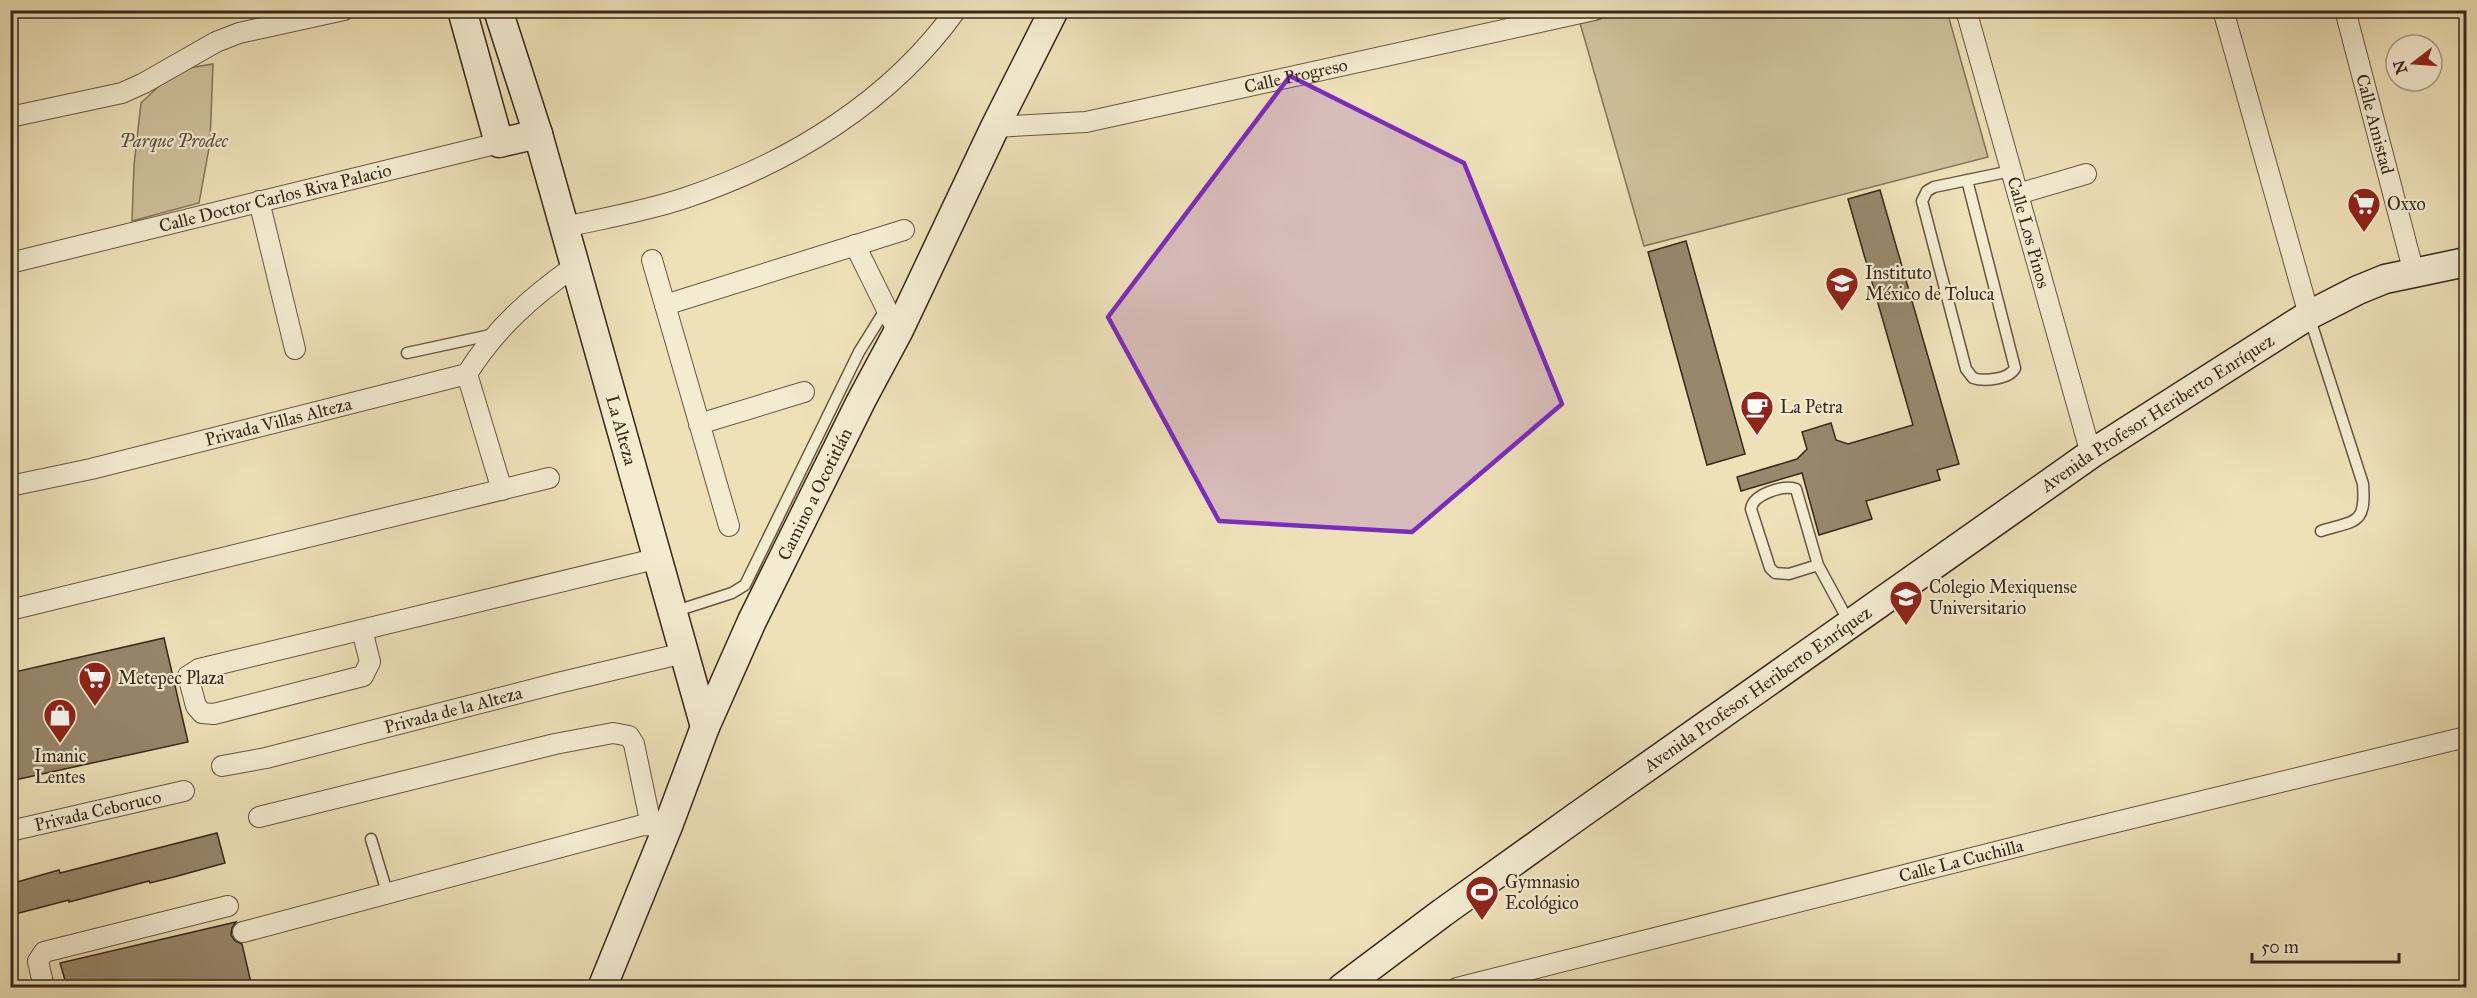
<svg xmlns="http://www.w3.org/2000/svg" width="2477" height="998" font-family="'IM FELL Great Primer',serif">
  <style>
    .green { fill: #cfc29d; stroke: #84755c; stroke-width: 1.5 }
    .building { fill: #97886c; stroke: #38281a; stroke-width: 1.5 }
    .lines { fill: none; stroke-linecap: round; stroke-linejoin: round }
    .lane-casing { stroke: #665642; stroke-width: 13 }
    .street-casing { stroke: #665642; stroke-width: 22 }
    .secondary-casing { stroke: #38281a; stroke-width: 31 }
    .lane { stroke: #f4ecd1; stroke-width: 10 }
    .street { stroke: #f4ecd1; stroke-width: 20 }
    .secondary { stroke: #f4ecd1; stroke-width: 28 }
    .marked { fill: #7b2cbf; fill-opacity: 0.2; stroke: #7b2cbf; stroke-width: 4.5; stroke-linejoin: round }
    .labels { text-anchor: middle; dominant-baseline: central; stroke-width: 4.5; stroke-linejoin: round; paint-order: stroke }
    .street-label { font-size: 18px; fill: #38281a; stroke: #f4ecd1 }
    .park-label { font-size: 18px; font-style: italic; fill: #5e4e3b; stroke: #f4ecd1 }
    .poi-label { font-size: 18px; fill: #38281a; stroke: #f4ecd1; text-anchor: start }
  </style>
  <rect width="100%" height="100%" fill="#eee1b8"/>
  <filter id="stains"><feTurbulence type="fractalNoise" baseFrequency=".00333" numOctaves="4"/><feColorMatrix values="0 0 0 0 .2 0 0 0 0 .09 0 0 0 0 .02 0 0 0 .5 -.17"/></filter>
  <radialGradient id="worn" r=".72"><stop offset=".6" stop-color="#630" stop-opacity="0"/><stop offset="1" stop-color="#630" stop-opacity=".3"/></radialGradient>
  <g class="green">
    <polygon points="1642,10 1947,11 1988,157 1644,246 1580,23"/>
    <polygon points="213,64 210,143 199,203 132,221 134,165 141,103 176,70"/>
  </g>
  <g class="building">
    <polygon points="1880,190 1959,464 1937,470 1940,480 1866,501 1872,519 1819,535 1802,473 1741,491 1737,477 1797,459 1807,449 1802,432 1831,423 1836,440 1848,444 1913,425 1848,199"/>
    <polygon points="1686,241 1745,454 1707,465 1648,252"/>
    <polygon points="164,638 188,742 10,781 10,673"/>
    <polygon points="217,833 225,863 174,877 150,883 149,881 69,902 69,900 15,914 10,884 59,870 60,873"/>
    <polygon points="236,922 232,928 231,935 235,941 242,944 252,987 67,987 60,963"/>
  </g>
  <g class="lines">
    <defs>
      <g id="lane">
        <path d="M1967,180L2015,368C2010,379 1984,382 1973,378L1966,369L1922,201L1927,191L1934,187L2011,171"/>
        <path d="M2309,316L2363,484C2366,525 2356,520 2321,531"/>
        <polyline points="407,353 495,334"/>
        <path d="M1818,565L1789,574L1775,573L1770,568L1751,509C1753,494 1783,485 1796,489L1818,565L1849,622"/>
        <polyline points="673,612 732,593 745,585 859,352 887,307"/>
        <polyline points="371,839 387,892"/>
      </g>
      <g id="street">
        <path id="s1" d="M1966,10L2091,454"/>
        <polyline points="2223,10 2309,315"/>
        <path id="s2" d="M2345,10L2414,273"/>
        <polyline points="10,117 122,93 144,83 216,42 239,33 344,10"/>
        <path id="s3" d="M995,127L1086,122L1594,10"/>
        <polyline points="2018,194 2086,174"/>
        <polyline points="259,201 295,349"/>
        <path d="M565,227C605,218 646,211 685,198C790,163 891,101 956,10"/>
        <polyline points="855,245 898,332"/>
        <polyline points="652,260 729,526"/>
        <path id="s4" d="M10,263L499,143"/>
        <polyline points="665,305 904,230"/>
        <polyline points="467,374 502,490"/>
        <polyline points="699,424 804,392"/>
        <path id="s5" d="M10,486L91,469L467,374C495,329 531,297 575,266"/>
        <polyline points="10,610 549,478"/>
        <polyline points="362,630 370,662 363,676 214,714 202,713 196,706 188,676 199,669 659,558"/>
        <path id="s6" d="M222,766L266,758L558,683L684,653"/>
        <polyline points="259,817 555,744 613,733 629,736 634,744 651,825"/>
        <path id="s7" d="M10,831L184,791"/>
        <polyline points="243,932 643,825 665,826"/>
        <polyline points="44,988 38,961 44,952 228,906"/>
        <path id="s8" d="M1457,988L2067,834L2466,737"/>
      </g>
      <g id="secondary">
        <polyline points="462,10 499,143 538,134"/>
        <path id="s9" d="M498,10L538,134L705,727"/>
        <path id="s10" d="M602,988L668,826L705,727L752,621L861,401L898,332L995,127L1054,10"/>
        <path id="s11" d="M1342,988L1442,913L1579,815L2091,454L2309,315L2358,290L2385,279L2466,262"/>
      </g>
    </defs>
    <use href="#lane" class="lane-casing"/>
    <use href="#street" class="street-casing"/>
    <use href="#secondary" class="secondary-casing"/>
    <use href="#lane" class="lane"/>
    <use href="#street" class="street"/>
    <use href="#secondary" class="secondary"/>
  </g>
  <path class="marked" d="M1290,76L1464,163L1562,404L1412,532L1219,521L1108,317Z"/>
  <defs>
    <symbol id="supermarket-pin" viewBox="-11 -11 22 30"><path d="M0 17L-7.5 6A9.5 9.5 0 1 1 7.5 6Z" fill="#8f2418" stroke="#f4ecd1"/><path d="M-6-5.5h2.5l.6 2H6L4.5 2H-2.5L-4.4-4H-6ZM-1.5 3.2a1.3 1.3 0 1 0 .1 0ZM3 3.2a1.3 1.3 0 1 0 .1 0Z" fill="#fff"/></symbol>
    <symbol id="school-pin" viewBox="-11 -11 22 30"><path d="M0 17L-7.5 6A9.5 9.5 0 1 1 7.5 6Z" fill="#8f2418" stroke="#f4ecd1"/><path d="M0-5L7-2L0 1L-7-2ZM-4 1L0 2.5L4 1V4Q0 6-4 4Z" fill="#fff"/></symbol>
    <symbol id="cafe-pin" viewBox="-11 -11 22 30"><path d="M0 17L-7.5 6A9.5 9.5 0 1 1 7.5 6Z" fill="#8f2418" stroke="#f4ecd1"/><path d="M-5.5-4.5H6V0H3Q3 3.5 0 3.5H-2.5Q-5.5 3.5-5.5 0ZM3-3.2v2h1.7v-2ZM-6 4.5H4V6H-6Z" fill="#fff"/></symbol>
    <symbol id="shop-pin" viewBox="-11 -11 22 30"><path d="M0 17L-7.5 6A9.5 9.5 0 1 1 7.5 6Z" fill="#8f2418" stroke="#f4ecd1"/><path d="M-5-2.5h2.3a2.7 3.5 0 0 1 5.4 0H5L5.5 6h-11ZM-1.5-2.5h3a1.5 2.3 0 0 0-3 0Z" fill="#fff"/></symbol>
    <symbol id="stadium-pin" viewBox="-11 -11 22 30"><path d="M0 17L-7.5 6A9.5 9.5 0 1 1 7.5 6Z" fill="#8f2418" stroke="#f4ecd1"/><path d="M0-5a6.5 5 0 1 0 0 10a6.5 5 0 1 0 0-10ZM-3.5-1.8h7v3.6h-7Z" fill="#fff"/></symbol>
  </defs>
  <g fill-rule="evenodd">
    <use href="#supermarket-pin" x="2345" y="185" width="38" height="52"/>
    <use href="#school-pin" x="1823" y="264" width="38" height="52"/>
    <use href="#cafe-pin" x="1738" y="388" width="38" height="52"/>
    <use href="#school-pin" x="1887" y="578" width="38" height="52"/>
    <use href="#supermarket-pin" x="76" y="659" width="38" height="52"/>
    <use href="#shop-pin" x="41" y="696" width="38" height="52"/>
    <use href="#stadium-pin" x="1463" y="873" width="38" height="52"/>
  </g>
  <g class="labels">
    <g class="street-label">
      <text stroke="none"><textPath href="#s3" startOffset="306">Calle Progreso</textPath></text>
      <text stroke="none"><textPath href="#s2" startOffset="118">Calle Amistad</textPath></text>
      <text stroke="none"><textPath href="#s4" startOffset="273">Calle Doctor Carlos Riva Palacio</textPath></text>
      <text stroke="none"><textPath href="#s1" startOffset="231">Calle Los Pinos</textPath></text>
      <text stroke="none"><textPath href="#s11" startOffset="998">Avenida Profesor Heriberto Enríquez</textPath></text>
      <text stroke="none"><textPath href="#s5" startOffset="276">Privada Villas Alteza</textPath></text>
      <text stroke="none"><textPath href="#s9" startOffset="438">La Alteza</textPath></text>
      <text stroke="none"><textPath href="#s10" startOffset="538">Camino a Ocotitlán</textPath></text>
      <text stroke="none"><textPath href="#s11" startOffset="512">Avenida Profesor Heriberto Enríquez</textPath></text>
      <text stroke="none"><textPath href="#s6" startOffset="238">Privada de la Alteza</textPath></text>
      <text stroke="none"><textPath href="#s7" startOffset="90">Privada Ceboruco</textPath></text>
      <text stroke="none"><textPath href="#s8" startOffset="520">Calle La Cuchilla</textPath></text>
    </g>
    <g class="park-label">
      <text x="174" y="141">Parque Prodec</text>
    </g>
    <g class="poi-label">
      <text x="2387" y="204">Oxxo</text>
      <text x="1865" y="273">Instituto<tspan x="1865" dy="21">México de Toluca</tspan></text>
      <text x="1780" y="407">La Petra</text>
      <text x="1929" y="587">Colegio Mexiquense<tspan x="1929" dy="21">Universitario</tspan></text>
      <text x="118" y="678">Metepec Plaza</text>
      <text x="60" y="756" text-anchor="middle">Imanic<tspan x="60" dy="21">Lentes</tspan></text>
      <text x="1505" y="882">Gymnasio<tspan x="1505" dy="21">Ecológico</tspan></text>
    </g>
  </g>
  <rect width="2477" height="998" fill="none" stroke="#eee1b8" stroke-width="36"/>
  <rect x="12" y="12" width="2453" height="974" fill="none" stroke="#38281a" stroke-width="3"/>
  <rect x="18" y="18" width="2441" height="962" fill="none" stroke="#38281a" stroke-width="1.5"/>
  <g transform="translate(2414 63) rotate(253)"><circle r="28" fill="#f4ecd1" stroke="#a99e88" stroke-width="1.5"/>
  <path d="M0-4.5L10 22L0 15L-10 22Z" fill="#8f2418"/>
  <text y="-9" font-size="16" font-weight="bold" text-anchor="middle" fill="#38281a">N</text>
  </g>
  <path d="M2252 953v9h147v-9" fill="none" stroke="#38281a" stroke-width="3"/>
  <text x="2261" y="953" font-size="18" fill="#38281a" stroke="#f4ecd1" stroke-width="4.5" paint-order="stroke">50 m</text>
  <rect width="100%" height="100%" filter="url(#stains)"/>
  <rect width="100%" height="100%" fill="url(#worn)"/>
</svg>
